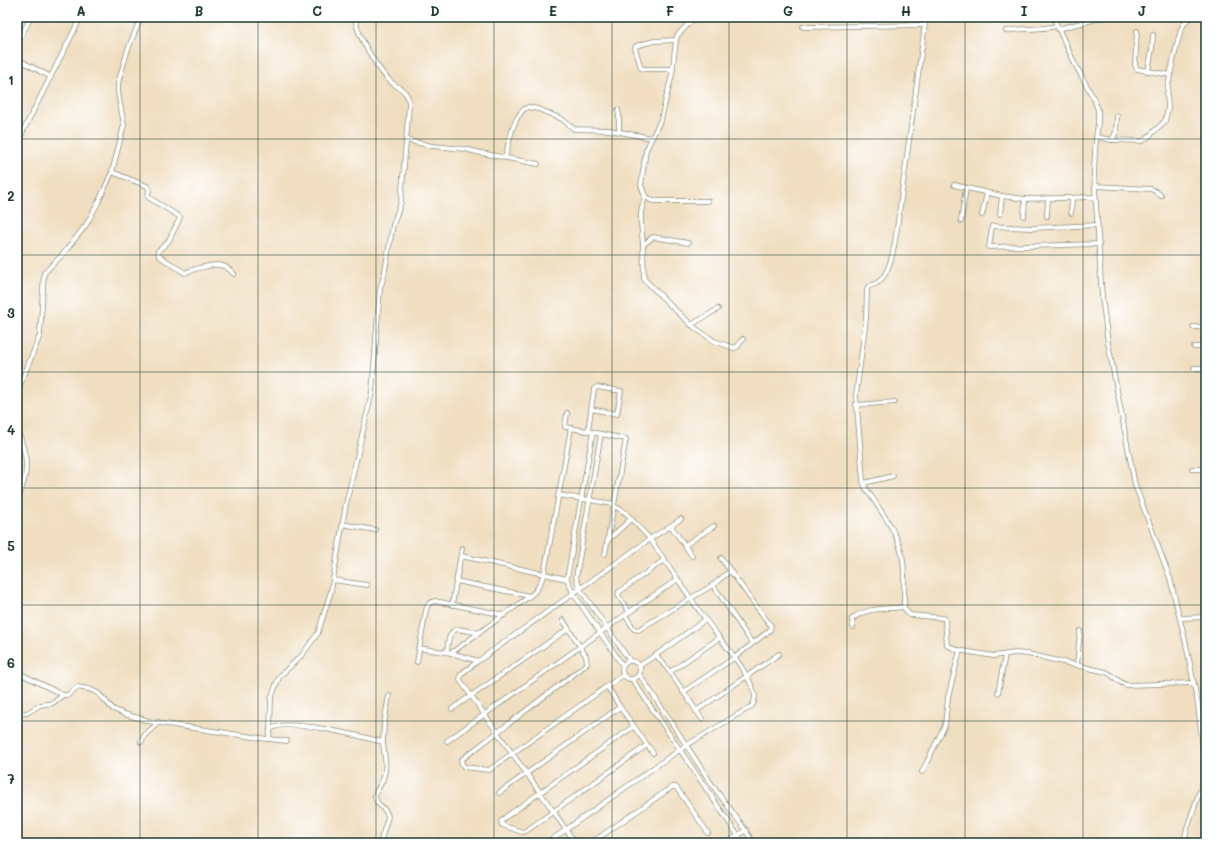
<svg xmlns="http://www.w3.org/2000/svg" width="1223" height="860" font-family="Mali,sans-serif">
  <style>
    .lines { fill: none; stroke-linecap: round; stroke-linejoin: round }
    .minor-casing { stroke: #888e7a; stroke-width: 5.5 }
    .minor { stroke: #fff; stroke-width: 4 }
    .grid { fill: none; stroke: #1f3d34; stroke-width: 1; stroke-opacity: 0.55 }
    .neatline { fill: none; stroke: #1f3d34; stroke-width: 1.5 }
    .grid-label { font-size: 13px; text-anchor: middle; font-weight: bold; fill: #1f3d34 }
  </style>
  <rect width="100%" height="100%" fill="#fff"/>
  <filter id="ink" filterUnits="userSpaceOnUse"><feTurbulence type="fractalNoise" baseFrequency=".025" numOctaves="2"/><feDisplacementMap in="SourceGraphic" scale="8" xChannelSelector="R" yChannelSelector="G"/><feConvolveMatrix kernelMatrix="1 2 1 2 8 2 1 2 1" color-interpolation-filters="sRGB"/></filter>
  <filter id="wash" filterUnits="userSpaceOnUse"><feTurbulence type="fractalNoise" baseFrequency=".012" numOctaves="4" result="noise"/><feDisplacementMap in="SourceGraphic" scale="16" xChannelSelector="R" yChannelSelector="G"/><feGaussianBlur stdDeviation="0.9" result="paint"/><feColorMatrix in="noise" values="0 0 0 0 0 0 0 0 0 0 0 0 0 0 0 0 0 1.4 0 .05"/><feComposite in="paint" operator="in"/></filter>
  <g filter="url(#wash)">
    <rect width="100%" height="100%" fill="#f0dec0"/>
  </g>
  <g filter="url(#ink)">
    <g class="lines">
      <defs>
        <g id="minor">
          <polyline points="695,17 677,36 676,40 672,74 661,119 646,150 641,185 645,196 650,200 654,201 708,201"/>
          <path d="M926,17L897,228C895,242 891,275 877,283C874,285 871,285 868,287L867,289L866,319L856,395L863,481L865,487C880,510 899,533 903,560C905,575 904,591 904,607L906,611L910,615L944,618L945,620L947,645L957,650L994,656L1015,653L1028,654L1106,672C1113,675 1118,682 1126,685L1194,683"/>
          <polyline points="1053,17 1075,64 1094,99 1098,110 1098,121 1095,150 1094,173 1102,297 1108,343 1135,485 1170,578 1186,644 1198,705 1204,757 1204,774 1202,785 1187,828 1184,843"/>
          <polyline points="803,27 924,25"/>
          <polyline points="1058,29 1104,17"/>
          <path d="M1006,31C1022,28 1040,30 1057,26"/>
          <polyline points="1137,31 1135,65 1137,69 1148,71"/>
          <polyline points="1153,35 1152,49 1148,71 1170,75"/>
          <polyline points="17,44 31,17"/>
          <polyline points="17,59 51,77"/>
          <polyline points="673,69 645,69 641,68 635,48 636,46 654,41 676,40"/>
          <polyline points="618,110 619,115 619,131"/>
          <polyline points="1096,137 1112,140 1142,141 1147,138 1165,121 1168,108 1167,95 1168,86 1173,61 1181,29 1186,21 1191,17"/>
          <polyline points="406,140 432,146 465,149 481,153 538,164"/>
          <polyline points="1112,140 1116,132 1117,116"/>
          <polyline points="17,143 81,17"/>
          <path d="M505,158C509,144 513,113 528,107L538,109L562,119L574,129L609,130L652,138"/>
          <path d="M112,172L147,186L149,189L148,197L180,217L179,220L168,242L158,251L159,256L185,273C190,270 193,270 199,268C214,265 223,261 234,274"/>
          <polyline points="954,185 1002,196 1025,199 1096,197"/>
          <polyline points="1095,186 1151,189 1157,192 1161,196"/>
          <polyline points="645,196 641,212 641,223 643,245 644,279 672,307 695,328 714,341 734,348 737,347 743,339"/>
          <polyline points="1071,213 1072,198"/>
          <polyline points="1000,214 1002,196"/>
          <polyline points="982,215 987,193"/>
          <polyline points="1024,216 1025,199"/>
          <polyline points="1047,216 1048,198"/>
          <polyline points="961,221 966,188"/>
          <polyline points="1098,225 1030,228 992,226 989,247 1099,244"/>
          <polyline points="643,245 653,237 688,243"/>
          <polyline points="691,325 718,309"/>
          <polyline points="1193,327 1206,327"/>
          <polyline points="1194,347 1206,347"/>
          <polyline points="1194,368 1206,368"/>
          <polyline points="1206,388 1206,408"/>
          <polyline points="17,398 19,388 40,335 44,273 63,254 86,225 98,203 112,172 124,125 118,93 118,83 128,49 141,17"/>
          <polyline points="856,405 895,402"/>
          <polyline points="567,413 565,427 571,428"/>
          <path d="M17,428C21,440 27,455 26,468C26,479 21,491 17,501"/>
          <polyline points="588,431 594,389 597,387 621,391 617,414 591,409"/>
          <polyline points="593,432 567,579 573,593 623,666"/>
          <polyline points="601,434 576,577 580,589 630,661"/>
          <polyline points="1192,469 1206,469"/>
          <polyline points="864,483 893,476"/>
          <polyline points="558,495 614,504 614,506 626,513 650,539 681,519"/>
          <polyline points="342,524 375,530"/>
          <polyline points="671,526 692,556"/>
          <polyline points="608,540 631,519"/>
          <polyline points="685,545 714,526"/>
          <polyline points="461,556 567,579"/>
          <polyline points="333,580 367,585"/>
          <polyline points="456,581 530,596"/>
          <polyline points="713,585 752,643"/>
          <polyline points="452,605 462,548"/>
          <polyline points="629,612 618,595 619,592 664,560"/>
          <polyline points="625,615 634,629 638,630 713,585 730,571"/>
          <polyline points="1180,618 1206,617"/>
          <polyline points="563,620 586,656 587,664 465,757 461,760 462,764 464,767 489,770 623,675"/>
          <path d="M853,627L852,619C866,607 887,609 904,607"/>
          <polyline points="418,648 451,653 478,661 461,674 460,680 554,812 566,830 576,843"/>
          <path d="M447,652C448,643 448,631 458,629L480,633"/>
          <path d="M451,653L530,596C538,590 540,583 544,574L571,428L626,439L605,554"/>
          <polyline points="656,655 670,672 702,719"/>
          <path d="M478,661L650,539C669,566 687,594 706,620C722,642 745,666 754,692C756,697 755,701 752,706L687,745L656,766L547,843"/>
          <circle cx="631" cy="670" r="9"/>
          <path d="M417,662L426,610C428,604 429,602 435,601L504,615"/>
          <polyline points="1077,665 1080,631"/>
          <polyline points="639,666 656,655 705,620"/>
          <polyline points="17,672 63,695"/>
          <polyline points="670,672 719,638"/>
          <path d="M639,674C663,709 686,745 709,780C723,802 741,820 753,843"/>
          <polyline points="632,679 743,843"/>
          <polyline points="607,686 620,707 653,753"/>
          <polyline points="683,692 734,658 770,630 771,626 768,622 721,558"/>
          <polyline points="998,693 1005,655"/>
          <polyline points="452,709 568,629"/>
          <polyline points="696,711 779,654"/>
          <path d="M17,714L27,713L40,705L53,703L63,695H68L77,687L89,689L98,693L113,709L124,714L153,722L267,739H269L270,730C282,716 365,737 383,742C384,756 388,765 383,779C381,785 376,790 375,796C375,806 387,807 388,817L380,843"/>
          <polyline points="634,726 507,816 501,821 502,825 522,832 526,831 647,745"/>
          <path d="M270,730L271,699L277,682L280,676L302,655L318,633L331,591L346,504L372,392L380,288L384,276L393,225L401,202L409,105C408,88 400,91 389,80C377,68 356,34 355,17"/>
          <polyline points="269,739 287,741"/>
          <polyline points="447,741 625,615 678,579"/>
          <polyline points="141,742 145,735 159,722"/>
          <polyline points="383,742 384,723 389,696"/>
          <polyline points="922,772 945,725 948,697 960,650"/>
          <polyline points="499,793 620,707"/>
          <polyline points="591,843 672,787 676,787 708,833"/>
          <polyline points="727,843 746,830"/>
        </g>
      </defs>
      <use href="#minor" class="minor-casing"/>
      <use href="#minor" class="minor"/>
    </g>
  </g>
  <path class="grid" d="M140,17V843M258,17V843M376,17V843M494,17V843M612,17V843M729,17V843M847,17V843M965,17V843M1083,17V843M17,139H1206M17,255H1206M17,372H1206M17,488H1206M17,605H1206M17,721H1206"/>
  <rect width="1223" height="860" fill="none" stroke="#fff" stroke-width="44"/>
  <rect x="22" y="22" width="1179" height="816" class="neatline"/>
  <g class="grid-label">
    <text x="81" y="16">A</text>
    <text x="199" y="16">B</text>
    <text x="317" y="16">C</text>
    <text x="435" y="16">D</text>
    <text x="553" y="16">E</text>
    <text x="670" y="16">F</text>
    <text x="788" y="16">G</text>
    <text x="906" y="16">H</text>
    <text x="1024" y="16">I</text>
    <text x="1142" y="16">J</text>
    <text x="11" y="85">1</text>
    <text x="11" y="201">2</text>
    <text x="11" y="318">3</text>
    <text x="11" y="435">4</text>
    <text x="11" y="551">5</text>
    <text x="11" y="668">6</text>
    <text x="11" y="784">7</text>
  </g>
</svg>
